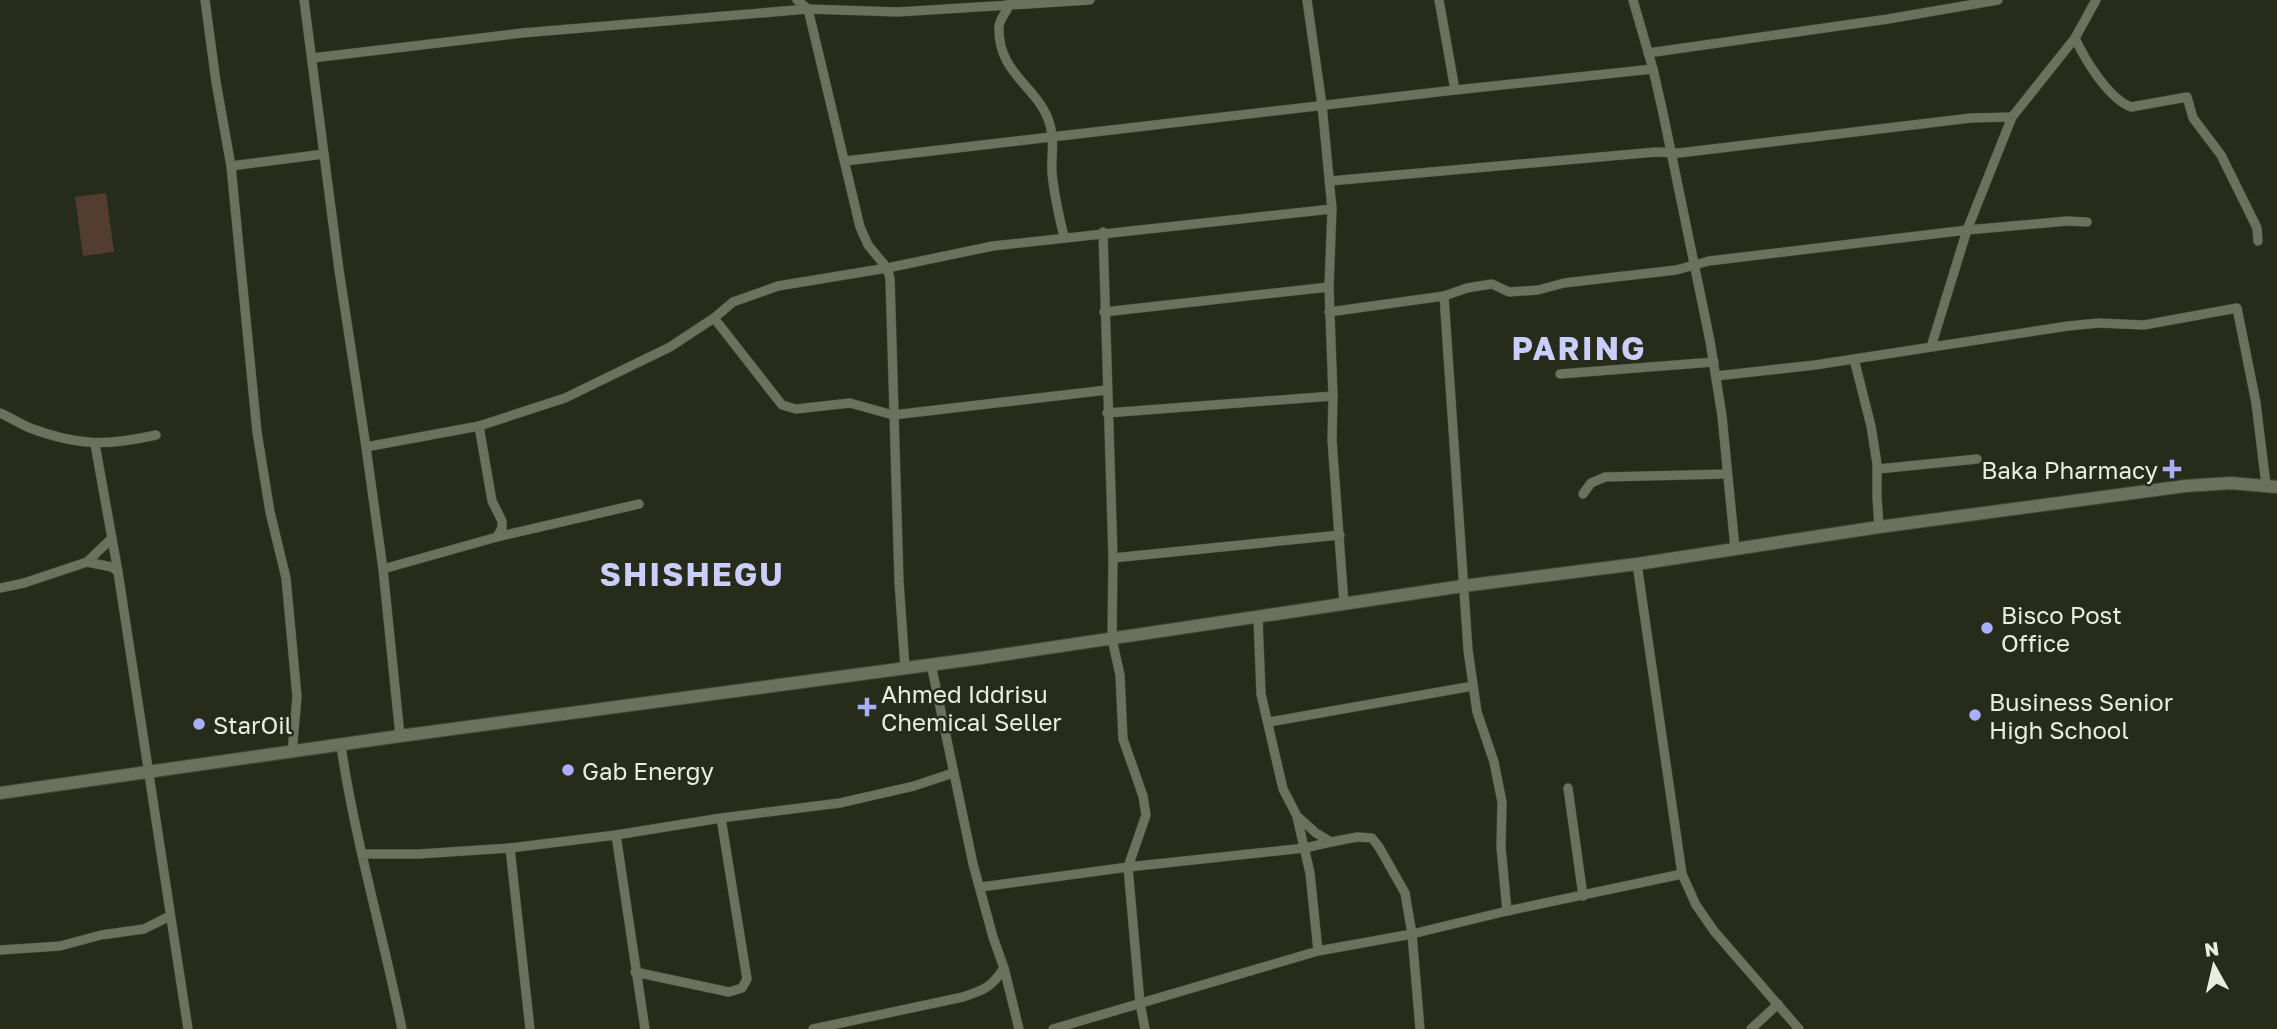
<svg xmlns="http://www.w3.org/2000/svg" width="2277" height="1029" font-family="'Golos Text',sans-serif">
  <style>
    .green { fill: #523d2e }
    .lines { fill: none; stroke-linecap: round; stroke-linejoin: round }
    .minor-casing { stroke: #444939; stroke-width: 10 }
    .secondary-casing { stroke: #444939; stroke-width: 14 }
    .minor { stroke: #6a715c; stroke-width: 9 }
    .secondary { stroke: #6a715c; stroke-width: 12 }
    .poi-dot { fill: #abaffb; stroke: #272c1a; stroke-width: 2.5 }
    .labels { text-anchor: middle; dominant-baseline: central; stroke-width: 5; stroke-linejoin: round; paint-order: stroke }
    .poi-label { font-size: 24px; fill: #e9ede1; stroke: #272c1a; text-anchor: start }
    .district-label { font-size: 32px; font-weight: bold; letter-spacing: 2px; fill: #cacefa; stroke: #272c1a }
  </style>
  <rect width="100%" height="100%" fill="#272c1a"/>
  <polygon class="green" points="106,193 114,252 83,256 75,197"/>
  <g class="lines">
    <defs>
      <g id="minor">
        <polyline points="205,0 216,82 231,166 257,432 270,512 286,578 297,697 292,753"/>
        <polyline points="304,0 339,270 366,447 383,569 400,736"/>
        <polyline points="797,0 808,9 860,227 868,245 887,268 890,278 899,581 905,668"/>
        <polyline points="1307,0 1322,105 1332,209 1329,287 1333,396 1332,440 1344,604"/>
        <polyline points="1439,0 1455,90"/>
        <polyline points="1633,0 1653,69 1663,113 1710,341 1722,416 1735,548"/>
        <path d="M2096,0L2075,38C2085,60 2108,98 2131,107L2187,97L2193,118L2221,155L2257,228L2258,241"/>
        <path d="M1010,2C1009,10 1000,17 999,26C997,75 1040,87 1050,125C1055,141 1051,156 1052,173C1054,195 1059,216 1064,237"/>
        <polyline points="1648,53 1888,19 1998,0"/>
        <polyline points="312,58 522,33 808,9 898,12 1090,0"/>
        <polyline points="845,161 1455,90 1653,69"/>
        <polyline points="231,166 324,154"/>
        <polyline points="1330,181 1656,152 1679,153 1971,118 2012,117"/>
        <polyline points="1103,232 1113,558 1112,639 1120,675 1123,739 1143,796 1146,815 1128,867 1140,1003 1145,1029"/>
        <polyline points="1444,296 1468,650 1477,712 1494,762 1502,802 1501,847 1507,911"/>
        <polyline points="1104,312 1329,287"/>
        <polyline points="1329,312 1444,296 1467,288 1492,284 1509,292 1538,290 1564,283 1676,270 1709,261 1967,230 2067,221 2087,222"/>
        <polyline points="714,318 782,405 796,409 850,403 893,415 1107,390"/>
        <polyline points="1931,347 1967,230 2012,117 2075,38"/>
        <polyline points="1854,359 1871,426 1877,464 1877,497 1879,527"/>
        <polyline points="1560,374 1714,362"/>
        <polyline points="1716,376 1815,365 2068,326 2099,323 2144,325 2237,308 2256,403 2266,485"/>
        <path d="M0,413C10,417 20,424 30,428C78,446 107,446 156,435"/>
        <polyline points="1107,413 1333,396"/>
        <polyline points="95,444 118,572"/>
        <polyline points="366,447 479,426 565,398 670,347 714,318 733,302 778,286 887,268 993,246 1332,209"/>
        <polyline points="1878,469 1977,459"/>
        <polyline points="1583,494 1591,483 1605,477 1727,474"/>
        <polyline points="497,537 639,504"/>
        <polyline points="1113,558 1340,535"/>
        <polyline points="87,562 112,538"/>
        <polyline points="1637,564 1682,874 1696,905 1714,931 1799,1029"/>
        <polyline points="383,569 497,537 502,528 502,521 492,501 479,426"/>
        <polyline points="0,588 24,583 87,562 112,567 118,572 188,1029"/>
        <polyline points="1258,618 1261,694 1283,789 1297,816 1316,833 1331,842 1357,837 1372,838 1379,847 1405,893 1412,934 1420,1029"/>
        <polyline points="931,664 973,864 993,937 1004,968 1019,1029"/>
        <polyline points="1269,722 1473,686"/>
        <path d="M341,746C355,841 383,934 402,1029"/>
        <polyline points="1568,788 1583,896"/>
        <polyline points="1297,817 1310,873 1318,951"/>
        <polyline points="616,835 645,1029"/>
        <polyline points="510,848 530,1029"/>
        <polyline points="362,854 419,854 510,848 616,835 721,818 840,803 914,786 953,773"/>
        <polyline points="981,887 1128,867 1305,848 1331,842"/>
        <polyline points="0,950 60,946 101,935 144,929 170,916"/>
        <polyline points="635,972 729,992 742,988 747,979 721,818"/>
        <path d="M813,1029L963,997C984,990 992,987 1004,968"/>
        <polyline points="1053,1029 1318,951 1412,934 1507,911 1682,874"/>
        <polyline points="1751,1029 1778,1004"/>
      </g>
      <polyline id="secondary" points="0,793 400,736 981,658 1463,586 1637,564 1879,527 2185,486 2231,483 2277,487"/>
    </defs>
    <use href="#minor" class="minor-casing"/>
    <use href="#secondary" class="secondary-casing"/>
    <use href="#minor" class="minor"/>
    <use href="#secondary" class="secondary"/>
  </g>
  <g class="poi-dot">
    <path d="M2168.5 458.5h7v7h7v7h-7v7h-7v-7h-7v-7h7z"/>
    <circle cx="1987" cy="628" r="7"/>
    <path d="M863.5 696.5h7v7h7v7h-7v7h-7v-7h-7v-7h7z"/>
    <circle cx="1975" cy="715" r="7"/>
    <circle cx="199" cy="724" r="7"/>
    <circle cx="568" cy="770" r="7"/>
  </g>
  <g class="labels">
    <g class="poi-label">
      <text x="2158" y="469" text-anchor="end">Baka Pharmacy</text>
      <text x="2001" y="614">Bisco Post<tspan x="2001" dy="28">Office</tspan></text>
      <text x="881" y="693">Ahmed Iddrisu<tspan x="881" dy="28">Chemical Seller</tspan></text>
      <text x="1989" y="701">Business Senior<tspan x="1989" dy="28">High School</tspan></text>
      <text x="213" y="724">StarOil</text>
      <text x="582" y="770">Gab Energy</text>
    </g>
    <g class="district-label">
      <text x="1579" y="348">PARING</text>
      <text x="692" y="574">SHISHEGU</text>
    </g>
  </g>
  <g transform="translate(2214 966) rotate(352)" stroke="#272c1a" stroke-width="5" paint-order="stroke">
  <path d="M0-5L12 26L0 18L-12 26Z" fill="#e9ede1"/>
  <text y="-10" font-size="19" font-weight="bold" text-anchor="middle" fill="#e9ede1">N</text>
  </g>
</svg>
